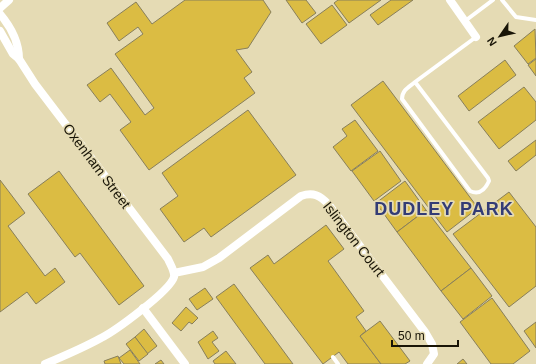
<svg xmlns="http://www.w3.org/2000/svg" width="536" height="364" font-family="Helvetica,sans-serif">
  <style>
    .building { fill: #dbbc43; stroke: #887f5b }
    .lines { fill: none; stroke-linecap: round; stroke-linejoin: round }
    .service { stroke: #fff; stroke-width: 4 }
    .minor { stroke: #fff; stroke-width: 8 }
    .labels { text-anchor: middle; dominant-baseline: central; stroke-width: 3.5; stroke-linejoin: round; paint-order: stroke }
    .street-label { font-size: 14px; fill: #191507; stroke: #e5dbb4 }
    .district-label { font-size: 18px; font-weight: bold; letter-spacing: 1px; fill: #333c76; stroke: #e5dbb4 }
  </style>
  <rect width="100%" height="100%" fill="#e5dbb4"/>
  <g class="building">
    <polygon points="185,0 263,0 271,12 248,48 236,50 252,72 244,78 255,93 149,170 120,130 131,122 110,94 100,102 87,85 111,68 145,115 154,108 115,54 143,34 138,27 119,41 107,23 136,2 152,24"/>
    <polygon points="286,0 306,0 316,13 302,23"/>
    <polygon points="338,0 381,0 349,23 334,3"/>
    <polygon points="391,0 413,0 378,25 370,15"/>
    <polygon points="332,5 347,25 321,44 306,24"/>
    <polygon points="535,29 536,58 528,64 514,46"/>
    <polygon points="536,59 536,76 528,65"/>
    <polygon points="505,60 516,75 469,111 458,96"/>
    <polygon points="383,81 478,208 447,232 351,105"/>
    <polygon points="524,87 536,102 536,120 499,149 478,122"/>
    <polygon points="248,110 296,175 211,237 204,228 184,242 160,209 178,196 162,173"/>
    <polygon points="355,120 378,151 351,171 333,147 347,136 342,129"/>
    <polygon points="536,140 536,155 516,171 508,161"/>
    <polygon points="380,151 401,181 374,201 352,171"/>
    <polygon points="59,171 144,286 119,305 80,253 75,257 28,194"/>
    <polygon points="0,180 25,213 8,226 45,276 55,268 65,282 36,304 27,292 0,312"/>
    <polygon points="405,181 426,210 397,232 376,203"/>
    <polygon points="509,192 536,227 536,286 509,307 453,234"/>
    <polygon points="426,210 471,268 441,291 397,232"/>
    <polygon points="326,225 344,249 328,261 364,311 356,317 366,331 360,336 381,364 348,364 339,352 323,364 250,268 268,255 274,264"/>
    <polygon points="471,268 492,296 463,319 441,291"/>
    <polygon points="234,284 293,364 265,364 216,297"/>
    <polygon points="205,288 213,299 197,310 189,299"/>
    <polygon points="492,298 530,351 513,364 491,364 460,322"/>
    <polygon points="186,307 198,318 192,324 189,322 181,331 172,323"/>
    <polygon points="380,321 410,361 405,364 381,364 360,336"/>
    <polygon points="536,322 536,348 524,331"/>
    <polygon points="144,329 157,346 147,354 135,337"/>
    <polygon points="213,331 218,338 212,342 219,351 208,359 198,342"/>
    <polygon points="135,337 148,354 139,361 126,344"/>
    <polygon points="130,350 140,364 124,364 119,358"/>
    <polygon points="226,351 236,364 215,364 213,361"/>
    <polygon points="118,356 121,364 105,364 104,361"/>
    <polygon points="463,359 467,364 457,364"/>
    <polygon points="161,360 164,364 155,364"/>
  </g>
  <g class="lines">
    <g class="service">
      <polyline points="502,0 516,17 536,20"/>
      <polyline points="465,21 493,0"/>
      <path d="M415,82L488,178L489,181C485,190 479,195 470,191L402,99C402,90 409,87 415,82L476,37"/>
      <polyline points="333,357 338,364"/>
    </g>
    <g class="minor">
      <polyline points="450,0 476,37"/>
      <polyline points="0,8 9,0"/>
      <path d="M0,14C11,27 19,42 19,59"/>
      <path d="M0,31L13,54L19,59L35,84L168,259C170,264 175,271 174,277C170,291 115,331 101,338C83,348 64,356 45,364"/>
      <path d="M174,273L203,267L219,258L301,196C313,192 320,195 329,205L425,332L432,344L434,354L427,364"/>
      <polyline points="143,308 185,364"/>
    </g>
  </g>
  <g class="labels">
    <g class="street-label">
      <text transform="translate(97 166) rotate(53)">Oxenham Street</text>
      <text transform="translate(354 239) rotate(52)">Islington Court</text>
    </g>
    <g class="district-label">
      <text x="444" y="209">DUDLEY PARK</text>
    </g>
  </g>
  <g transform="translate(500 36) rotate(236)" stroke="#e5dbb4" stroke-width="3" paint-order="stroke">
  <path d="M0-3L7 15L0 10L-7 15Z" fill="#191507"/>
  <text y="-6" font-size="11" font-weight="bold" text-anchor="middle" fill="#191507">N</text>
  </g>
  <path d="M392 340v6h66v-6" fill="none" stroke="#191507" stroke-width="2"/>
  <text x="398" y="340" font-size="12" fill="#191507" stroke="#e5dbb4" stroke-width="3" paint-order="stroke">50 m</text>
</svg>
